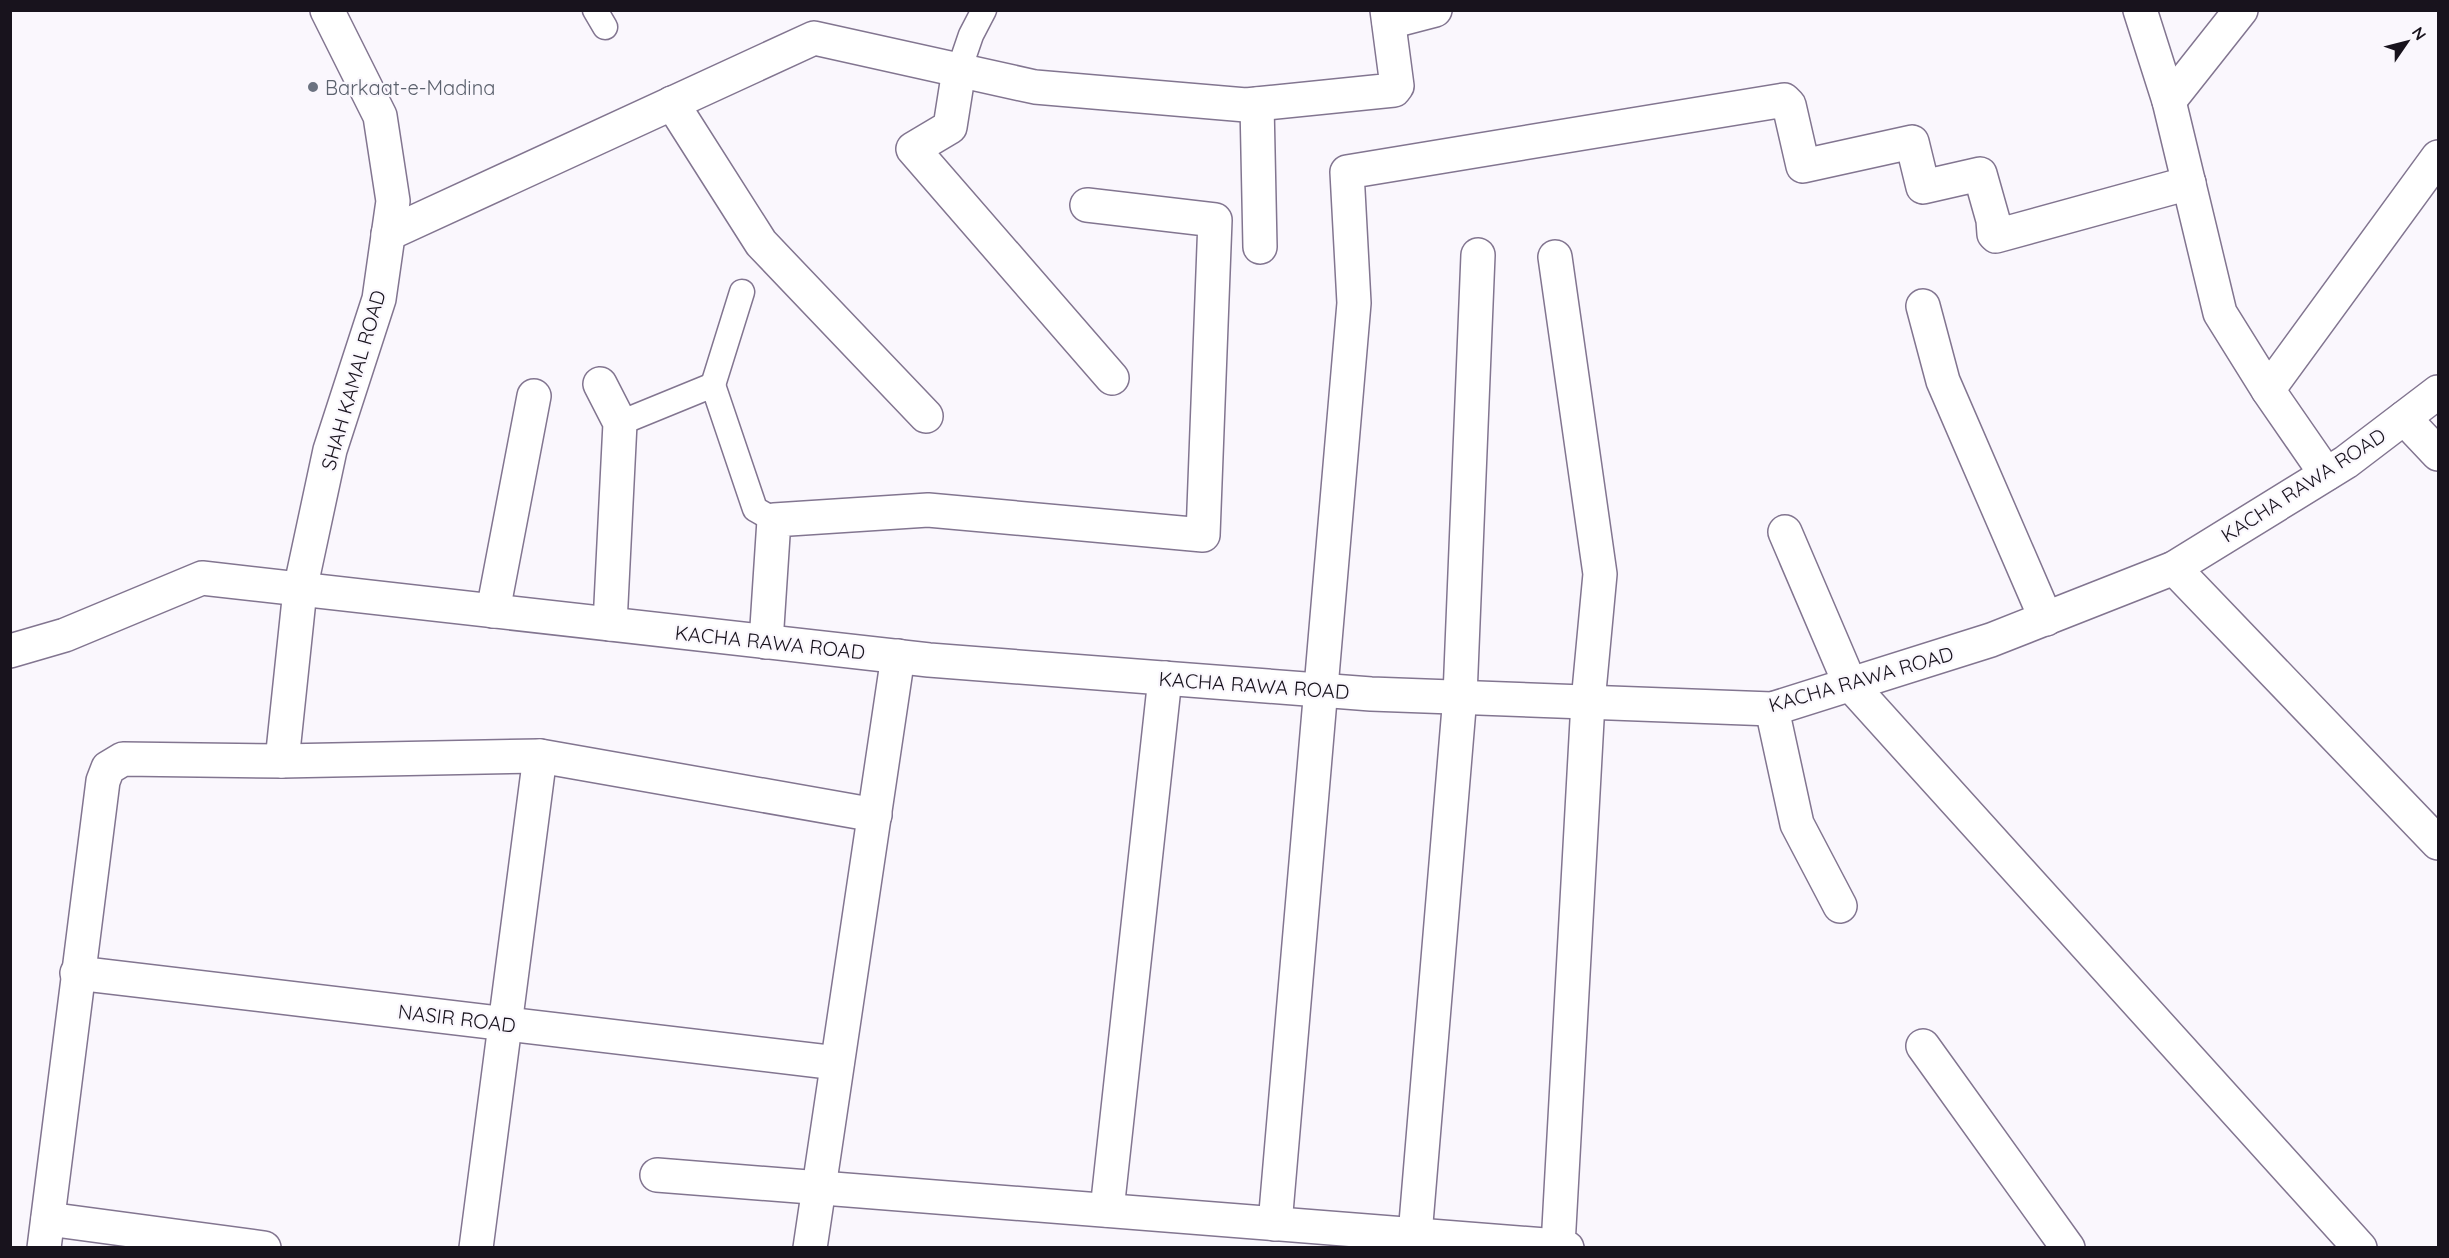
<svg xmlns="http://www.w3.org/2000/svg" width="2449" height="1258" font-family="Quicksand,sans-serif">
  <style>
    .lines { fill: none; stroke-linecap: round; stroke-linejoin: round }
    .lane-casing { stroke: #827590; stroke-width: 27 }
    .street-casing { stroke: #827590; stroke-width: 36 }
    .secondary-casing { stroke: #827590; stroke-width: 36 }
    .lane { stroke: #fff; stroke-width: 24 }
    .street { stroke: #fff; stroke-width: 33 }
    .secondary { stroke: #fff; stroke-width: 33 }
    .worship-dot { fill: #6b7280; stroke: #faf7fd; stroke-width: 2 }
    .labels { text-anchor: middle; dominant-baseline: central; stroke-width: 4.5; stroke-linejoin: round; paint-order: stroke }
    .worship-label { font-size: 20px; fill: #5b616d; stroke: #faf7fd; text-anchor: start }
    .street-label { font-size: 20px; fill: #18131d; stroke: #faf7fd }
  </style>
  <rect width="100%" height="100%" fill="#faf7fd"/>
  <g class="lines">
    <defs>
      <g id="lane">
        <polyline points="595,10 605,27"/>
        <polyline points="959,70 971,35 984,10"/>
        <polyline points="713,385 742,292"/>
        <polyline points="620,423 713,385 755,509 774,520"/>
      </g>
      <g id="street">
        <polyline points="2140,10 2169,101 2220,313 2268,390 2326,474"/>
        <polyline points="1389,22 1435,10"/>
        <polyline points="959,70 950,127 913,149 1112,378"/>
        <polyline points="2169,101 2241,10"/>
        <polyline points="672,103 761,243 926,416"/>
        <polyline points="1257,104 1260,247"/>
        <polyline points="388,234 814,38 1035,87 1246,105 1394,90 1397,86 1387,10"/>
        <polyline points="1555,257 1600,574 1588,702 1558,1246 1567,1248"/>
        <polyline points="1923,306 1943,381 2046,619"/>
        <polyline points="600,384 620,423 610,624"/>
        <polyline points="2268,390 2438,157"/>
        <polyline points="2404,418 2438,454"/>
        <polyline points="1785,532 1850,684 2360,1248"/>
        <polyline points="2174,568 2438,843"/>
        <polyline points="493,611 534,396"/>
        <polyline points="766,642 774,520 928,510 1203,535 1215,220 1087,205"/>
        <polyline points="1772,709 1797,824 1840,906"/>
        <polyline points="77,973 837,1063"/>
        <polyline points="1923,1046 2068,1248"/>
        <polyline points="657,1175 1558,1246"/>
        <polyline points="1107,1210 1165,678"/>
        <polyline points="48,1219 264,1248"/>
        <polyline points="1275,1224 1354,303 1347,172 1784,100 1789,105 1803,166 1912,142 1923,187 1980,174 1993,220 1994,234 1996,236 2189,183"/>
        <polyline points="1415,1235 1460,696 1478,255"/>
        <polyline points="44,1248 103,781 108,768 123,759 282,761 540,756 875,815"/>
        <polyline points="476,1248 540,756"/>
        <polyline points="810,1248 898,656"/>
      </g>
      <g id="secondary">
        <polyline points="10,651 65,635 202,578 929,660 1371,694 1772,709 1991,640 2174,568 2346,462 2438,392"/>
        <polyline points="282,761 300,590 330,450 379,299 393,201 380,116 327,10"/>
      </g>
    </defs>
    <use href="#lane" class="lane-casing"/>
    <use href="#street" class="street-casing"/>
    <use href="#secondary" class="secondary-casing"/>
    <use href="#lane" class="lane"/>
    <use href="#street" class="street"/>
    <use href="#secondary" class="secondary"/>
  </g>
  <circle class="worship-dot" cx="313" cy="87" r="6"/>
  <g class="labels">
    <g class="worship-label">
      <text x="325" y="87">Barkaat-e-Madina</text>
    </g>
    <g class="street-label">
      <text transform="translate(353 380) rotate(-74)">SHAH KAMAL ROAD</text>
      <text transform="translate(2303 485) rotate(-33)">KACHA RAWA ROAD</text>
      <text transform="translate(770 642) rotate(6)">KACHA RAWA ROAD</text>
      <text transform="translate(1861 679) rotate(-16)">KACHA RAWA ROAD</text>
      <text transform="translate(1254 685) rotate(4)">KACHA RAWA ROAD</text>
      <text transform="translate(457 1018) rotate(7)">NASIR ROAD</text>
    </g>
  </g>
  <rect width="2449" height="1258" fill="none" stroke="#18131d" stroke-width="24"/>
  <g transform="translate(2407 42) rotate(55)" stroke="#faf7fd" stroke-width="4.5" paint-order="stroke">
  <path d="M0-4.5L10 22L0 15L-10 22Z" fill="#18131d"/>
  <text y="-9" font-size="16" font-weight="bold" text-anchor="middle" fill="#18131d">N</text>
  </g>
</svg>
